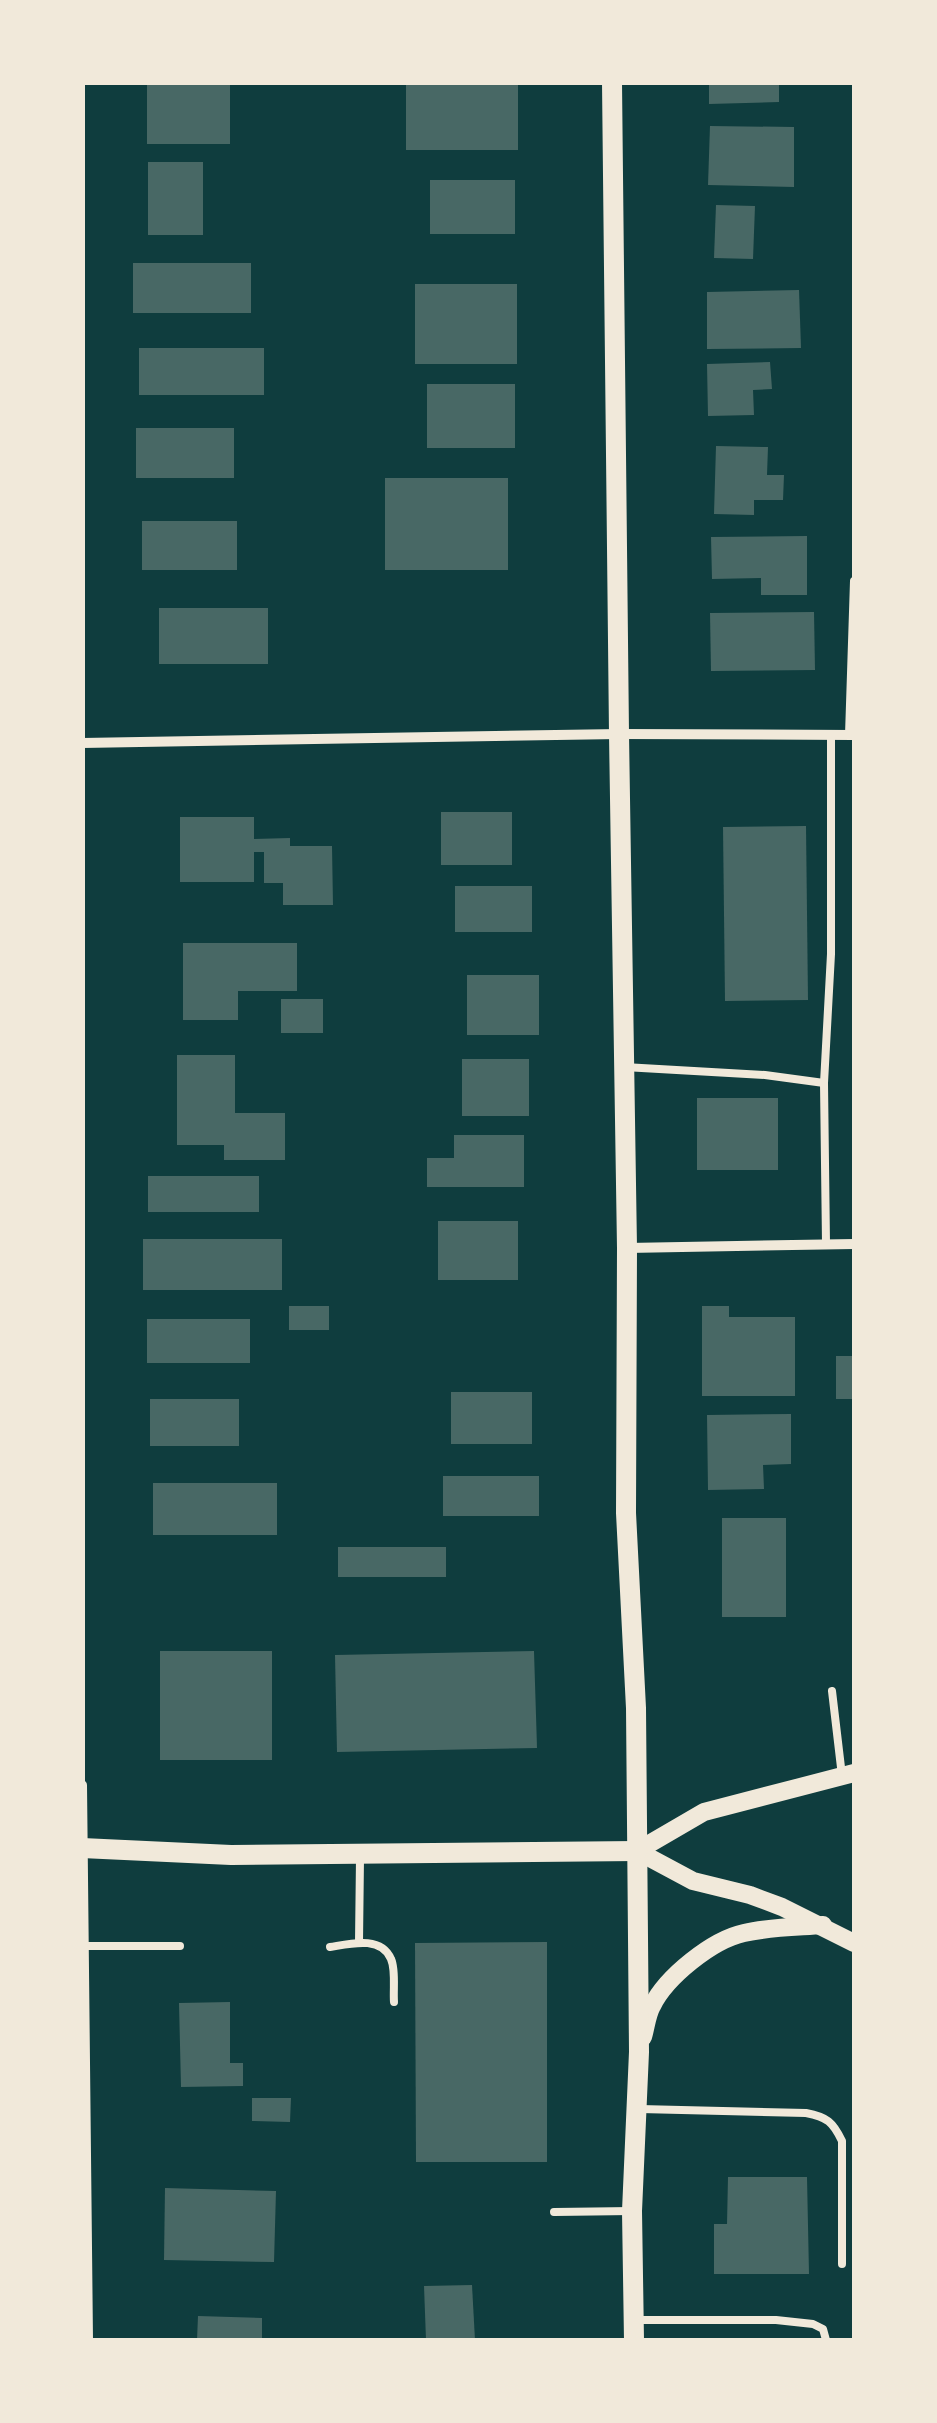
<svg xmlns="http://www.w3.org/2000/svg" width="937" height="2423" font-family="'Nunito Sans',sans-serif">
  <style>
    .building { fill: #486865 }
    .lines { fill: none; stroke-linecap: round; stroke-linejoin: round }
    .service { stroke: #f1e9da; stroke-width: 8 }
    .minor { stroke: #f1e9da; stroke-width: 10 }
    .tertiary { stroke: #f1e9da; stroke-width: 18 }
    .secondary { stroke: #f1e9da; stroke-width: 20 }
  </style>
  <rect width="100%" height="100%" fill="#0f3d3e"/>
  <g class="building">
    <rect x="147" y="82" width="83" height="62"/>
    <rect x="406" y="82" width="112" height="68"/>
    <polygon points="709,82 779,82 779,102 709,104"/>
    <polygon points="710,126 794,127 794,187 708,185"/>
    <rect x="148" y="162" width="55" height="73"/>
    <rect x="430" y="180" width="85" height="54"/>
    <polygon points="716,205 755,206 753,259 714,258"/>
    <rect x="133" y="263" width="118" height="50"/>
    <rect x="415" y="284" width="102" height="80"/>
    <polygon points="799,290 801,348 707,349 707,292"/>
    <rect x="139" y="348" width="125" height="47"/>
    <polygon points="770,362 772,389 753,390 754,415 708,416 707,364"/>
    <rect x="427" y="384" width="88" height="64"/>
    <rect x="136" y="428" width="98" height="50"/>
    <polygon points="716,446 768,447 767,475 784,475 783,500 754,500 754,515 714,514"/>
    <rect x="385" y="478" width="123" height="92"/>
    <rect x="142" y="521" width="95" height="49"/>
    <polygon points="807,536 807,595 761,595 761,578 712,579 711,537"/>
    <rect x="159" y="608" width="109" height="56"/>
    <polygon points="814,612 815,670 711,671 710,613"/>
    <rect x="441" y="812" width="71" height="53"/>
    <polygon points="180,817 254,817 254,839 290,838 290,846 332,846 333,905 283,905 283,883 264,883 264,852 254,852 254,882 180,882"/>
    <polygon points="806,826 808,1000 725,1001 723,827"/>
    <rect x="455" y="886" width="77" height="46"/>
    <polygon points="183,943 297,943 297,991 238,991 238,1020 183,1020"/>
    <rect x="467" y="975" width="72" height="60"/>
    <rect x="281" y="999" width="42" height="34"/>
    <polygon points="177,1055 235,1055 235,1113 285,1113 285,1160 224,1160 224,1145 177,1145"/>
    <rect x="462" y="1059" width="67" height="57"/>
    <rect x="697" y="1098" width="81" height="72"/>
    <polygon points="454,1135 524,1135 524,1187 427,1187 427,1158 454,1158"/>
    <rect x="148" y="1176" width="111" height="36"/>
    <rect x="438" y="1221" width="80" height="59"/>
    <rect x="143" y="1239" width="139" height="51"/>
    <rect x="289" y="1306" width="40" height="24"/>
    <polygon points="702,1306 729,1306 729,1317 795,1317 795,1396 702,1396"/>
    <rect x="147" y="1319" width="103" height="44"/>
    <rect x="836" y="1356" width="18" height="43"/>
    <rect x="451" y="1392" width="81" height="52"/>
    <rect x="150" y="1399" width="89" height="47"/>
    <polygon points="791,1414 791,1464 763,1465 764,1489 708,1490 707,1415"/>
    <rect x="443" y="1476" width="96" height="40"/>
    <rect x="153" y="1483" width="124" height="52"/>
    <rect x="722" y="1518" width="64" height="99"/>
    <rect x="338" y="1547" width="108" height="30"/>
    <rect x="160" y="1651" width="112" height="109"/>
    <polygon points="534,1651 537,1748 337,1752 335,1655"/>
    <polygon points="547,1942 547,2162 416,2162 415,1943"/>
    <polygon points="230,2002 230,2063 243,2063 243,2086 181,2087 179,2003"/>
    <polygon points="252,2098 291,2098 290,2122 252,2121"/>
    <polygon points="728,2177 807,2177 809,2274 714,2274 714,2224 727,2224"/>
    <polygon points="165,2188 276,2191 274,2262 164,2260"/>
    <polygon points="472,2285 475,2340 426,2340 424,2286"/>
    <polygon points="198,2316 262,2318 262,2340 197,2340"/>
  </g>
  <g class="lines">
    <g class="service">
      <polyline points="849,735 854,581"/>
      <polyline points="624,1067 765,1075 824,1083"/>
      <polyline points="826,1244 824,1083 831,954 831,735"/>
      <polyline points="832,1691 842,1776"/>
      <polyline points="359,1942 360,1858"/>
      <polyline points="84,1946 180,1946"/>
      <path d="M330,1947C349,1944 381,1935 391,1959C396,1970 393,1989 394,2002"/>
      <path d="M640,2109L806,2113C827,2117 833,2122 842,2141V2264"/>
      <polyline points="554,2212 632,2211"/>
      <polyline points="636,2320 776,2320 813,2324 823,2329 826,2340"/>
    </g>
    <g class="minor">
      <polyline points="82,743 619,734 854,735"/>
      <polyline points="627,1248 854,1244"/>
      <polyline points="82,1785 88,2340"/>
    </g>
    <g class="tertiary">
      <polyline points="637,1851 693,1881 750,1895 782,1907 854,1943"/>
      <polyline points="637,1851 704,1812 854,1773"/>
      <path d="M643,2037C646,2027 647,2015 652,2006C666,1977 712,1940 744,1933C769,1927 796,1927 823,1925"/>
    </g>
    <g class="secondary">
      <polyline points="612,82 619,734 627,1248 626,1513 636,1708 639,2052 632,2211 634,2340"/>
      <polyline points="82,1848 231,1855 637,1851"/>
    </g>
  </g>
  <rect width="937" height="2423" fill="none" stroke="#f1e9da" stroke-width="170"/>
</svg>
